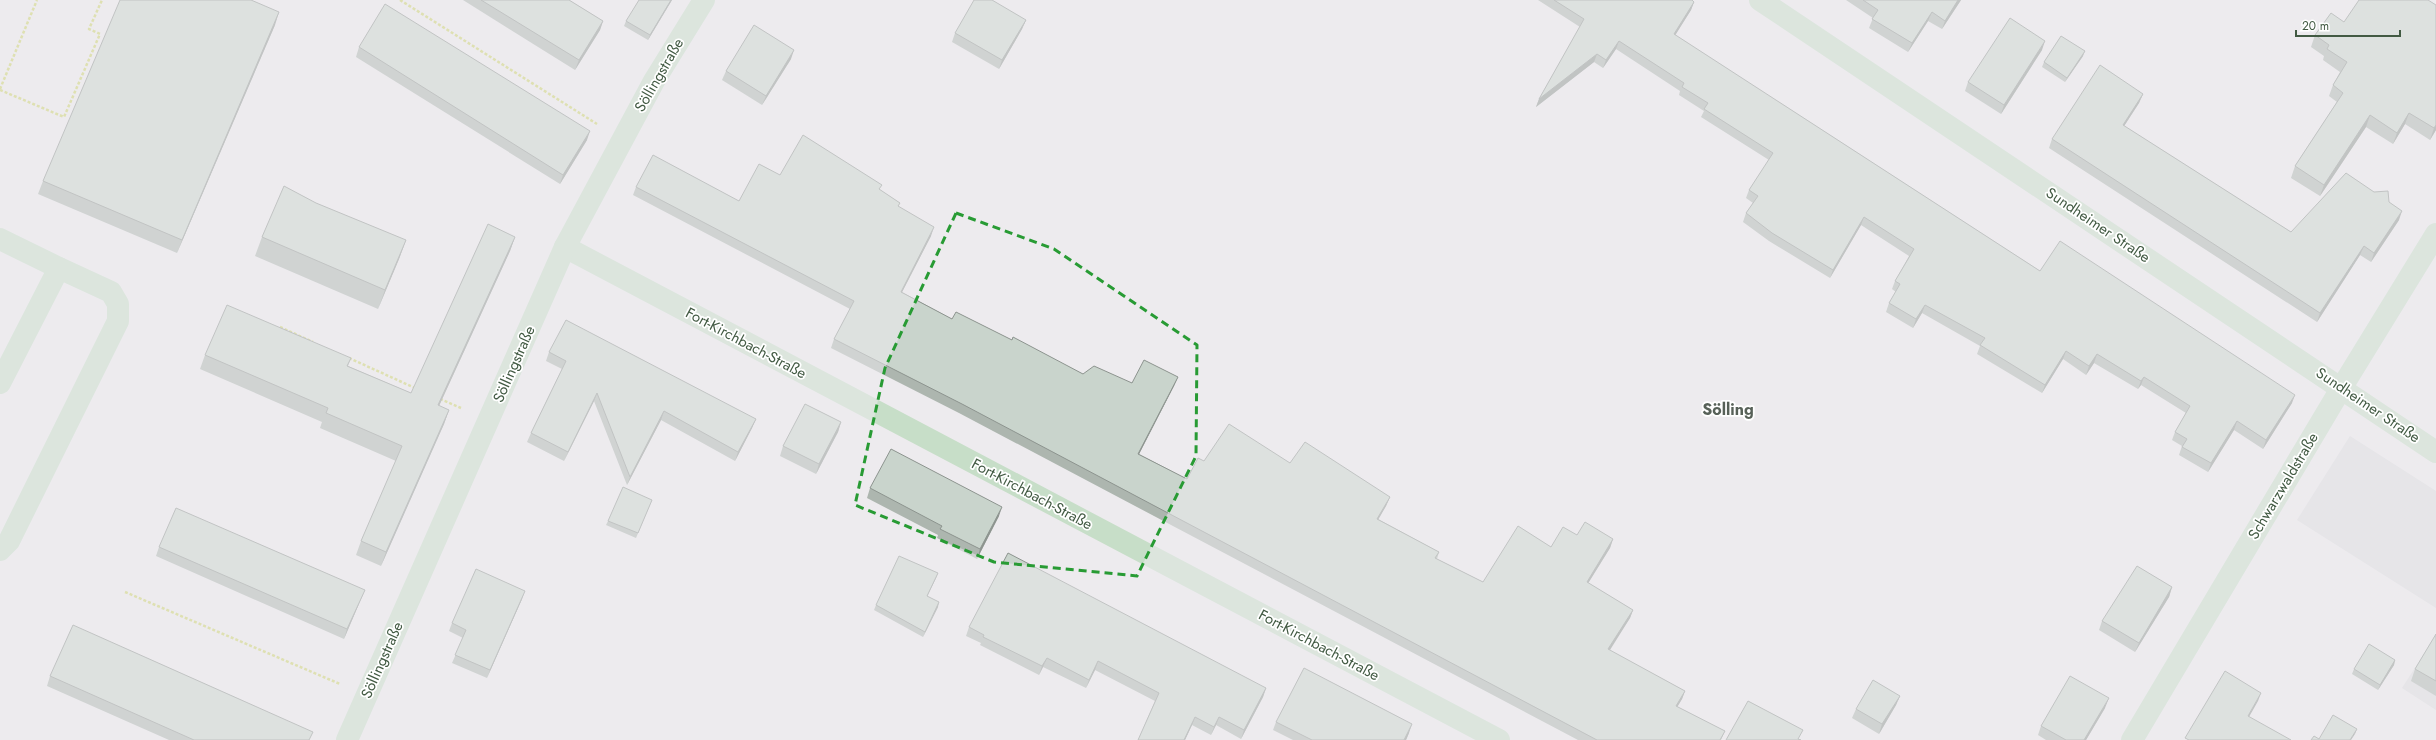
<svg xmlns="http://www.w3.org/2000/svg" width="2436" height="740" font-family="Jost,sans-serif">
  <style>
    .education { fill: #dddde0 }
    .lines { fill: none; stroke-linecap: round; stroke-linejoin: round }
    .path { stroke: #cdd368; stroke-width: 2.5; stroke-dasharray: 3 2; stroke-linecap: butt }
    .minor { stroke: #c7dec8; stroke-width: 22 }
    .wall { fill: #adb6af }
    .shaded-wall { fill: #8d948f }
    .building { fill: #c9d4cc; stroke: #8d948f }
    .marked { fill: none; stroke: #289b34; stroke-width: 3; stroke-dasharray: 8 5; stroke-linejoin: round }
    .labels { text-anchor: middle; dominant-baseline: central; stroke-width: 3.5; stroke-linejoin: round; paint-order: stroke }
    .street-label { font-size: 15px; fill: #425a43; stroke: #fff }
    .neighbourhood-label { font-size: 16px; font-weight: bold; fill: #576158; stroke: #fff }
  </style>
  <rect width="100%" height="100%" fill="#edebee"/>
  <g class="education">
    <polygon points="2350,436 2436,491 2436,608 2297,520"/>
    <polygon points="2436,635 2436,710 2402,688"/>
  </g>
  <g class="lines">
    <g class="path">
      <polyline points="400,0 597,124"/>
      <polyline points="0,89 37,0"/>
      <polyline points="0,90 64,117 100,34 89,29 102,0"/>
      <polyline points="280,327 313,342"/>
      <polyline points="349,358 415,388"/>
      <polyline points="440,399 461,408"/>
      <polyline points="125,592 340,684"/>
    </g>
    <g class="minor">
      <polyline points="1760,0 2436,452"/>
      <polyline points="0,239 59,268"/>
      <polyline points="565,247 1499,740"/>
      <polyline points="0,383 59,268 111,292 118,304 118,321 9,541 0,550"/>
      <polyline points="347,740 565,247 654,81 704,0"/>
      <polyline points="2132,740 2342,387 2436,234"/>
    </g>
  </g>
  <g class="wall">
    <polygon points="463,0 569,0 603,21 600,30 575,70"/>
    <polygon points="672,0 648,40 624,26 626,21"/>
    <polygon points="1538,0 1692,0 1694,2 1691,10 1675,35 2040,271 2292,403 2263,449 2234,430 2208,472 2179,455 2182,446 2172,440 2175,432 2186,413 2141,385 2138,389 2094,363 2086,375 2063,359 2042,393 1977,354 1980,346 1922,313 1913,328 1886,312 1889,303 1896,292 1892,289 1895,281 1909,256 1861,225 1830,278 1769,241 1743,222 1746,213 1753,203 1746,198 1749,190 1769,160 1701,117 1704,111 1679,95 1680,91 1616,49 1603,68 1594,62 1536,107 1539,99 1580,27"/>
    <polygon points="1846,0 1961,0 1942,29 1928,21 1908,52 1869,28 1873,18"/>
    <polygon points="2436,5 2436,130 2430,140 2405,124 2393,144 2366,127 2320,196 2291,178 2295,166 2337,102 2329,96 2333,85 2340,72 2323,60 2324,56 2311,47 2315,35 2344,22"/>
    <polygon points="1026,20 1022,29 999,69 952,42 955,33"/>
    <polygon points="275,25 177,253 38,194 43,181"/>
    <polygon points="359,47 587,140 560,184 356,57"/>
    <polygon points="2042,50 2001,114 1965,91 1968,82"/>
    <polygon points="2083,56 2065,82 2042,67 2044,62"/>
    <polygon points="791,59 762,105 722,80 726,71"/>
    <polygon points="2143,94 2139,103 2124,126 2291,232 2389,202 2399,220 2371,262 2360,255 2317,322 2049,148 2052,139"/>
    <polygon points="780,175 880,190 900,203 898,206 931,236 902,292 952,319 1012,340 1083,374 1132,383 1178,377 1174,386 1139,454 1187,479 1204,461 1290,463 1390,497 1386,506 1378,519 1439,552 1437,559 1483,582 1551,547 1577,535 1613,539 1610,548 1588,583 1633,610 1630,618 1609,650 1685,691 1682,699 1677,707 1725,731 1721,740 1578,740 959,413 831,348 834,339 850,309 633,195 636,187 739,201"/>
    <polygon points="262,237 406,240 399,259 378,309 255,256"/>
    <polygon points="515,237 510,251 439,406 449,410 444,424 381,566 356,555 361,541 396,461 320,428 322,422 200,369 205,355 351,358 348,366 411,393"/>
    <polygon points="549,352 756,419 752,428 735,461 661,420 627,485 594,401 564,461 527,442 531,433 562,369 546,361"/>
    <polygon points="841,422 838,432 816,474 780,456 783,446"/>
    <polygon points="870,488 999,516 977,559 937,538 938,535 867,498"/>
    <polygon points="652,500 636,538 606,525 608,521"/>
    <polygon points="159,547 365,590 361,599 344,639 156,556"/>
    <polygon points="938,573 927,596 938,607 923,637 874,610 876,605"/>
    <polygon points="2172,587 2169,597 2135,652 2099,630 2102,621"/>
    <polygon points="522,599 487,678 452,663 463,638 449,631 452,623"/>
    <polygon points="969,627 1266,688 1263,697 1241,739 1216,725 1211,735 1192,725 1185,740 1138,740 1155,701 1095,670 1086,688 1043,667 1039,675 980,645 981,643 966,636"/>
    <polygon points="2436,634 2436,696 2411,681 2415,669"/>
    <polygon points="2395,660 2394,665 2378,690 2352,674 2354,669"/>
    <polygon points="50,676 310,740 169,740 47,686"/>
    <polygon points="1900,696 1896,705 1879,734 1852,718 1856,709"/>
    <polygon points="2105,708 2086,740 2046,740 2038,735 2041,726"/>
    <polygon points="1276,722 1409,733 1406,740 1293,740 1273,730"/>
  </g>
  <g class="shaded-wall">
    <polygon points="671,0 672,0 648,40 650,35"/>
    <polygon points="1958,0 1961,0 1942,29 1945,21"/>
    <polygon points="1694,2 1691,10 1671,42 1674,34"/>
    <polygon points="279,12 275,25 177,253 182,240"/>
    <polygon points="1932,12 1928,21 1908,52 1912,43"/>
    <polygon points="1026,20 1022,29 999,69 1002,60"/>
    <polygon points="603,21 600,30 575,70 579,60"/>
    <polygon points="1619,41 1616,49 1603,68 1606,60"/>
    <polygon points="2045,41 2042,50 2001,114 2004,105"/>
    <polygon points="794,50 791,59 762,105 766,96"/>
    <polygon points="2085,51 2083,56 2065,82 2067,78"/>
    <polygon points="1597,54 1594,62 1536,107 1539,99"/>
    <polygon points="2143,94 2139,103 2119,134 2123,125"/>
    <polygon points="2409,113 2405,124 2393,144 2397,133"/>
    <polygon points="2370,115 2366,127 2320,196 2324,185"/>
    <polygon points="2436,125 2436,130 2430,140 2434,128"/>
    <polygon points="590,131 587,140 560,184 563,175"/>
    <polygon points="2402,211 2399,220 2371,262 2374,253"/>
    <polygon points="1864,217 1861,225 1830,278 1833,270"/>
    <polygon points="934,227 931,236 898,300 901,292"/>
    <polygon points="515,237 510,251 433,419 438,405"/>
    <polygon points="406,240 399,259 378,309 385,290"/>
    <polygon points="2364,246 2360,255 2317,322 2320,313"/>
    <polygon points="1925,305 1922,313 1913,328 1916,319"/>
    <polygon points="2066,351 2063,359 2042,393 2045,385"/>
    <polygon points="2097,354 2094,363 2086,375 2089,366"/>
    <polygon points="1178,377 1174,386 1135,462 1138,454"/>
    <polygon points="2144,377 2141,385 2138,389 2141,381"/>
    <polygon points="597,393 594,401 564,461 568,452"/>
    <polygon points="2295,395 2292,403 2263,449 2266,440"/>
    <polygon points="449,410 444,424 381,566 386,552"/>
    <polygon points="664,411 661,420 627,485 630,477"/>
    <polygon points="756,419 752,428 735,461 738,452"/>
    <polygon points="2237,421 2234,430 2208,472 2211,463"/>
    <polygon points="841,422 838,432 816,474 819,464"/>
    <polygon points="1390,497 1386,506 1374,527 1377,519"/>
    <polygon points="1002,507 999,516 977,559 980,549"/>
    <polygon points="1613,539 1610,548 1584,590 1587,582"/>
    <polygon points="938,573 936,578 925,601 927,596"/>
    <polygon points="2172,587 2169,597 2135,652 2139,643"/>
    <polygon points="365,590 361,599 344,639 347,629"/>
    <polygon points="525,591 522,599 487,678 490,670"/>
    <polygon points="939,602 938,607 923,637 925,632"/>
    <polygon points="1633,610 1630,618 1605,658 1608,649"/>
    <polygon points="1047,658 1043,667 1039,675 1042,666"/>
    <polygon points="2395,660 2394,665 2378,690 2380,685"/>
    <polygon points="1098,661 1095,670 1086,688 1089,680"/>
    <polygon points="1266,688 1263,697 1241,739 1244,730"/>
    <polygon points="1685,691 1682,699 1673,714 1676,706"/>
    <polygon points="2261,693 2258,701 2245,724 2248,716"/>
    <polygon points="1900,696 1896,705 1879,734 1882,724"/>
    <polygon points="2109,698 2105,708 2086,740 2084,740"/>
    <polygon points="1195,717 1192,725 1185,740 1184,740"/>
    <polygon points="1219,717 1216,725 1211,735 1214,727"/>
    <polygon points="1412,724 1409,733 1406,740 1404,740"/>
    <polygon points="2357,729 2355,734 2351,740 2350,740"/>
  </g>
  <g class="building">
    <polygon points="120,0 251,0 279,12 182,240 43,181"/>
    <polygon points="481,0 569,0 603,21 579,60"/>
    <polygon points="639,0 671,0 650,35 626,21"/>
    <polygon points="974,0 992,0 1026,20 1002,60 955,33"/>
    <polygon points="1554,0 1692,0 1694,2 1674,34 2040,271 2060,241 2295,395 2266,440 2237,421 2211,463 2182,447 2187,439 2175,432 2190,406 2144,377 2141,381 2097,354 2089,366 2066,351 2045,385 1980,345 1985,338 1925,305 1916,319 1889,303 1900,284 1895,281 1914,249 1864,217 1833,270 1772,233 1746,213 1758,196 1749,190 1773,153 1704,109 1708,103 1682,87 1684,83 1619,41 1606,60 1597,54 1539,99 1584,19"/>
    <polygon points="1863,0 1958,0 1945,21 1932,12 1912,43 1872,19 1878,10"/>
    <polygon points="2359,0 2428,0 2436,5 2436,125 2434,128 2409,113 2397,133 2370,115 2324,185 2295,166 2343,93 2333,85 2347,62 2327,49 2329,45 2315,35 2331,13 2344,22"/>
    <polygon points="385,4 590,131 563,175 359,47"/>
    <polygon points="2010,18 2045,41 2004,105 1968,82"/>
    <polygon points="754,25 794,50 766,96 726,71"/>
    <polygon points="2061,36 2085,51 2067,78 2044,62"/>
    <polygon points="2100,65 2143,94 2123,125 2291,232 2346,173 2374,192 2388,191 2389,202 2402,211 2374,253 2364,246 2320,313 2052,139"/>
    <polygon points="803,135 882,185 879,189 900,203 898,206 934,227 901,292 952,319 956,312 1012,340 1013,337 1083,374 1094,366 1132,383 1144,360 1178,377 1138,454 1187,479 1198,458 1204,461 1229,424 1290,463 1305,442 1390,497 1377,519 1439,552 1435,558 1483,582 1518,526 1551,547 1563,527 1577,535 1585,522 1613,539 1587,582 1633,610 1608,649 1685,691 1676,706 1725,731 1720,740 1597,740 962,404 834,339 854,301 636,187 653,155 739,201 759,164 780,175"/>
    <polygon points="284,186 316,203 406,240 385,290 262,237"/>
    <polygon points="488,224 515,237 438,405 449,410 386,552 361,541 402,446 326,413 328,408 205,355 227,305 351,358 347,366 411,393"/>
    <polygon points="566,320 756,419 738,452 664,411 630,477 597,393 568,452 531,433 566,361 549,352"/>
    <polygon points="805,404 841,422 819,464 783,446"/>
    <polygon points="891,449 1002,507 980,549 940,529 942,526 870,488"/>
    <polygon points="623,487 652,500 638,533 608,521"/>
    <polygon points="176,508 365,590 347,629 159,547"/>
    <polygon points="1008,553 1266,688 1244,730 1219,717 1214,727 1195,717 1184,740 1138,740 1159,693 1098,661 1089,680 1047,658 1042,666 983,637 984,635 969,627"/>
    <polygon points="899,556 938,573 927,596 939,602 925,632 876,605"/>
    <polygon points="2137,566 2172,587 2139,643 2102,621"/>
    <polygon points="476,569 525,591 490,670 455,655 466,630 452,623"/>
    <polygon points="73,625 313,732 309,740 194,740 50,676"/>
    <polygon points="2436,634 2436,681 2415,669"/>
    <polygon points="2369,644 2395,660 2380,685 2354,669"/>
    <polygon points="1304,668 1412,724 1404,740 1312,740 1276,722"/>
    <polygon points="2225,671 2261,693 2248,716 2291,740 2189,740 2185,738"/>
    <polygon points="2070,676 2109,698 2084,740 2066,740 2041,726"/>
    <polygon points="1873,680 1900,696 1882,724 1856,709"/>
    <polygon points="1748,701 1803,730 1798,739 1801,740 1726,740"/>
    <polygon points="2333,715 2357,729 2350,740 2311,740 2314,736 2319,739"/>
  </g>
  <path d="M0 0H2436V740H0ZM956,213L1054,249L1197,345L1196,456L1137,576L994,562L855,505L885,368Z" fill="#edebee" fill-opacity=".55" fill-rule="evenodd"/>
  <path class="marked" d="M956,213L1054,249L1197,345L1196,456L1137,576L994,562L855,505L885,368Z"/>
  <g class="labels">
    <g class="street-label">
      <text transform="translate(659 75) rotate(-60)">Söllingstraße</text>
      <text transform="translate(2098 225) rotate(34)">Sundheimer Straße</text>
      <text transform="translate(746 343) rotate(28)">Fort-Kirchbach-Straße</text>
      <text transform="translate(514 364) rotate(-66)">Söllingstraße</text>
      <text transform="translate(2368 405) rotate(34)">Sundheimer Straße</text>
      <text transform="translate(2283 486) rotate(-59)">Schwarzwaldstraße</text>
      <text transform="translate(1032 494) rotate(28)">Fort-Kirchbach-Straße</text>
      <text transform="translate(1319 645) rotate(28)">Fort-Kirchbach-Straße</text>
      <text transform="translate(382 660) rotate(-66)">Söllingstraße</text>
    </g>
    <g class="neighbourhood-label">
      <text x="1728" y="409">Sölling</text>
    </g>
  </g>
  <path d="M2296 30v6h104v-6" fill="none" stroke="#425a43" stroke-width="2"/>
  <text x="2302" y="30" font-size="12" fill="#425a43" stroke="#ffffff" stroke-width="3" paint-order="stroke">20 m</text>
</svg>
